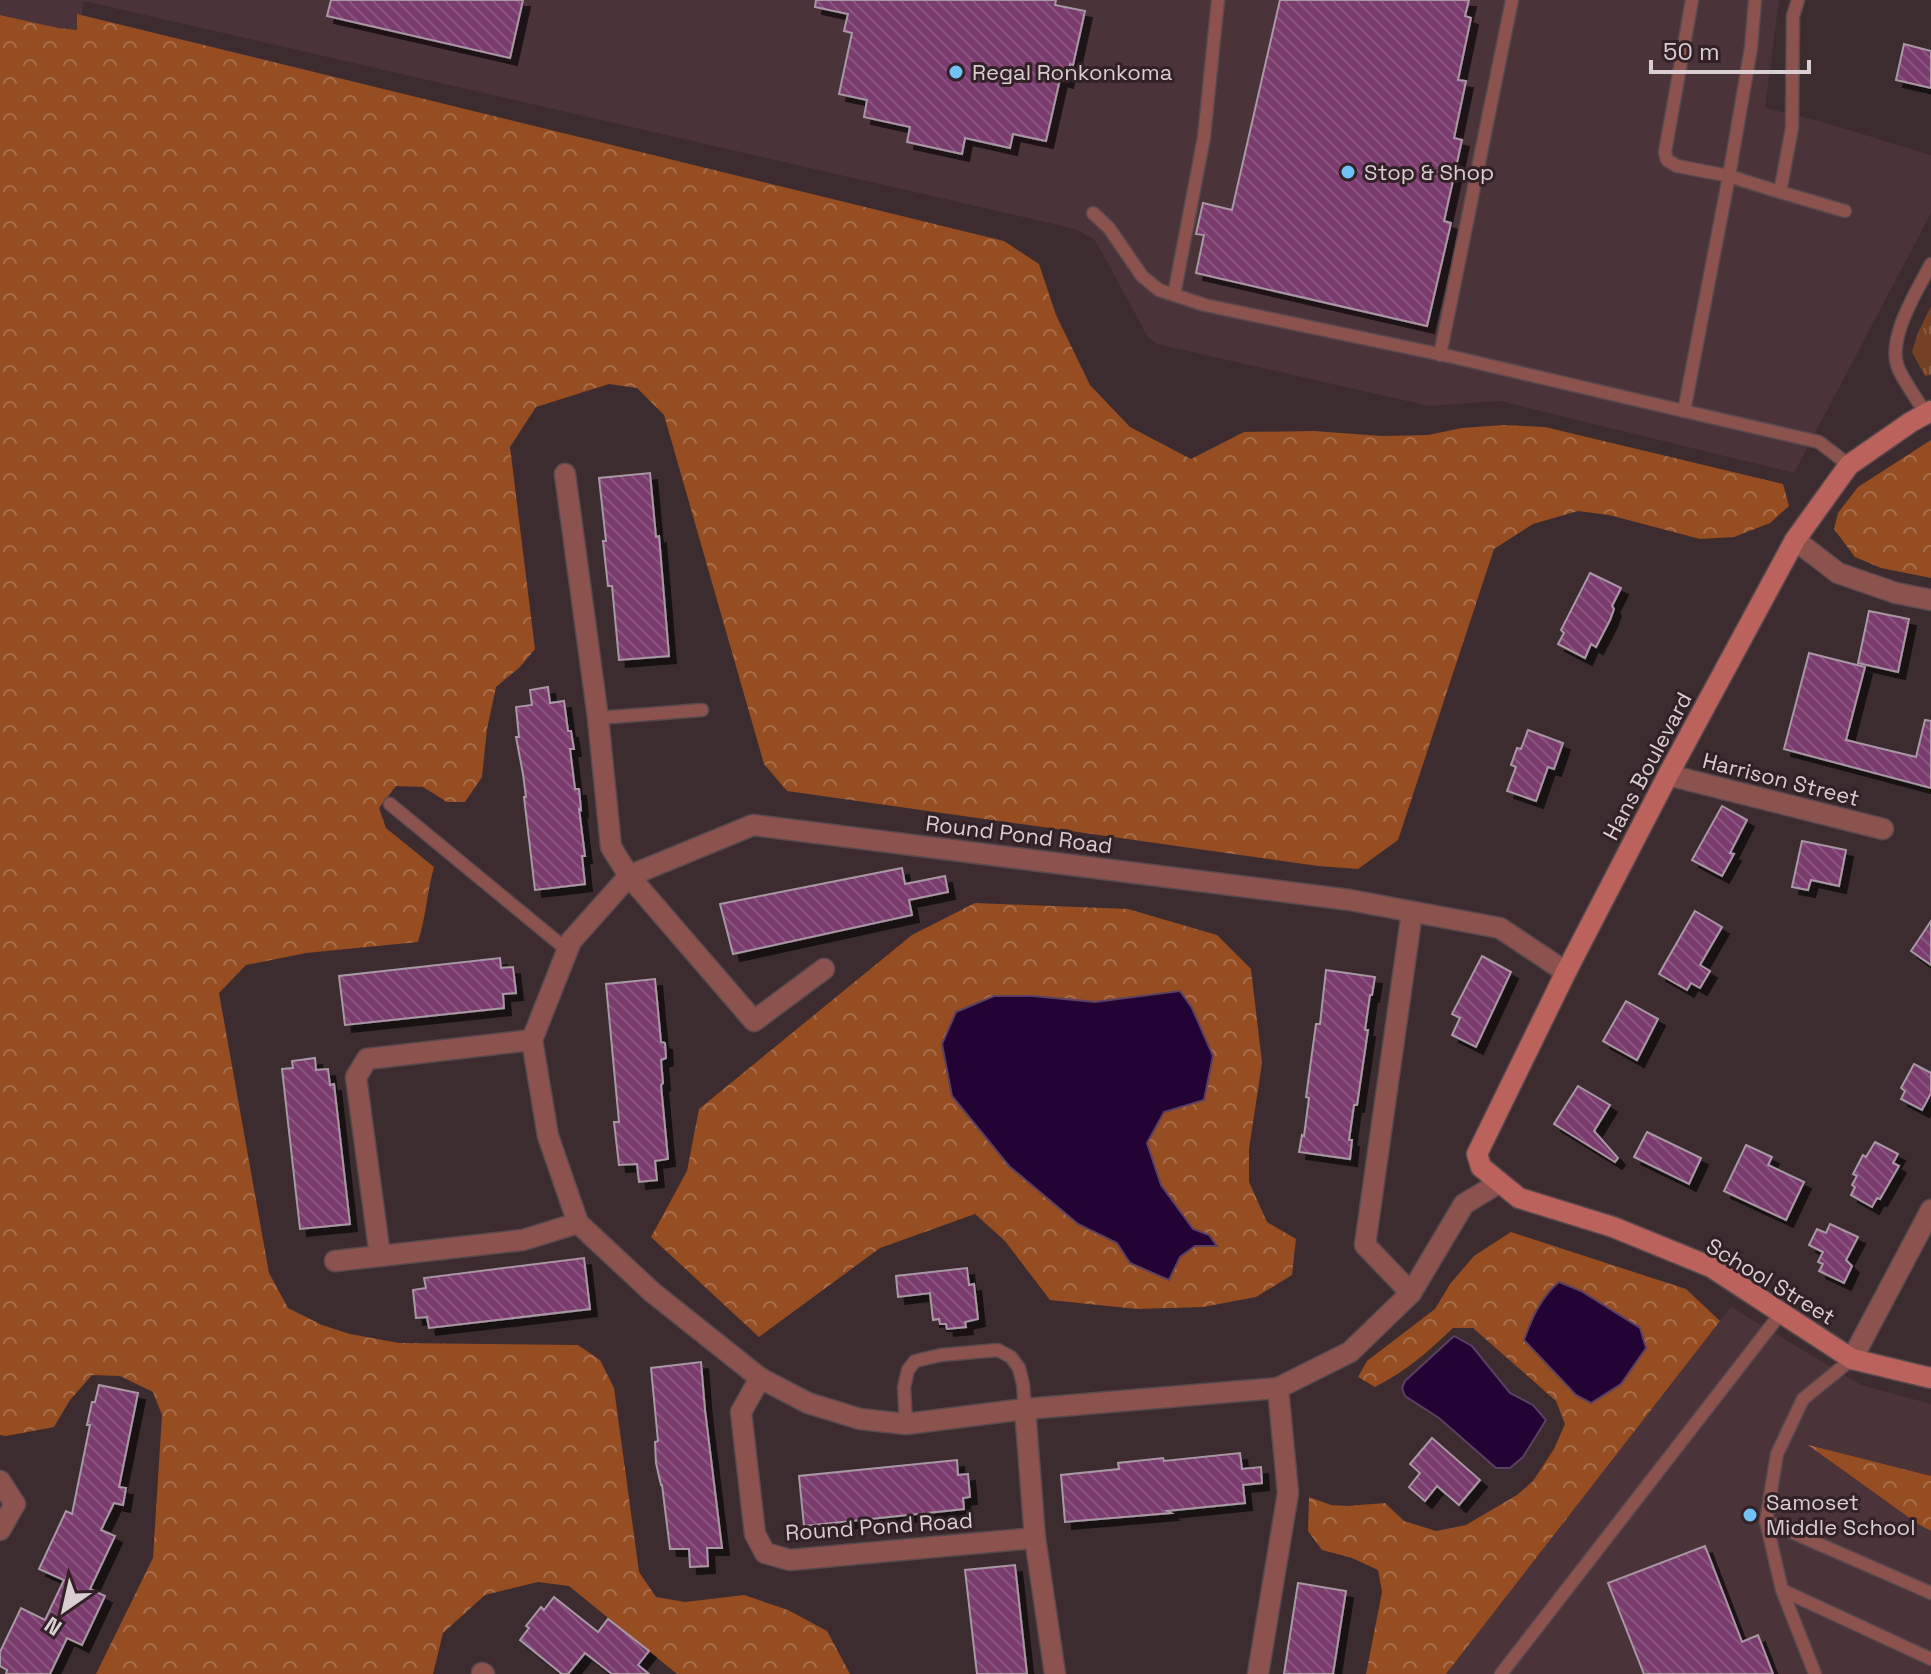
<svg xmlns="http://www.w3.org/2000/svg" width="1931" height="1674" font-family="'Space Grotesk',sans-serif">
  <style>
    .built { fill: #4b333a }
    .grass { fill: url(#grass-tufts) }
    .forest { fill: url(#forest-crowns); fill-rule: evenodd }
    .water { fill: #230333; stroke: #5a4062; stroke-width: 2 }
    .building { fill: url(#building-back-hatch); stroke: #a898a4; stroke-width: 2; filter: url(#shadow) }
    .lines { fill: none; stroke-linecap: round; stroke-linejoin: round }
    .lane-casing { stroke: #58494d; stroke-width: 15 }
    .street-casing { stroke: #58494d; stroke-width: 23 }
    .secondary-casing { stroke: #58494d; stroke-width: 23 }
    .lane { stroke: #8b524e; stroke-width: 12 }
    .street { stroke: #8b524e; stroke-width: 20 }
    .secondary { stroke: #bc625d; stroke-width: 20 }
    .poi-dot { fill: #71c1f5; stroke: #322227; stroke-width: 3 }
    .labels { text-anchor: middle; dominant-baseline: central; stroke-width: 6; stroke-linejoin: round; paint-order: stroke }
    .poi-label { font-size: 22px; fill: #d9ced1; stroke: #322227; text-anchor: start }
    .street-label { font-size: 22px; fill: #d9ced1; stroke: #322227 }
  </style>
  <defs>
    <pattern id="grass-tufts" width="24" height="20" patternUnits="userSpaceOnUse" patternTransform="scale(2)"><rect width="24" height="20" fill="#754124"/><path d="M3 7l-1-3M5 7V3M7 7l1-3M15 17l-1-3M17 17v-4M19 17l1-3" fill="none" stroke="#885b43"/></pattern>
    <pattern id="forest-crowns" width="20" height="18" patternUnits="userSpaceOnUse" patternTransform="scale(2)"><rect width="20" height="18" fill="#954d21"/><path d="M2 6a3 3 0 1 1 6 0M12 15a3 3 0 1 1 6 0" fill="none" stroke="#a86e4b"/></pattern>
    <pattern id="building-back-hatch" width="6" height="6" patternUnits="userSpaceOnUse" patternTransform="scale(2)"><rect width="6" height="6" fill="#7a3a6d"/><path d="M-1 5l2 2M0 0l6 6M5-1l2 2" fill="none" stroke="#8c5581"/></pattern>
    <filter id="shadow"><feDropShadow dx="7" dy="7" stdDeviation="0" flood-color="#0009"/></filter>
  </defs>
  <rect width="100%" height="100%" fill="#3c2c30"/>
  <g class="built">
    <polygon points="0,0 1779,0 1765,108 1819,121 1931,155 1931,213 1794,473 1500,401 1429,406 1157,344 1148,337 1095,240 1077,230 1058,225 84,1 78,30 58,28 0,15"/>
    <polygon points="1731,1307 1861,1385 1931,1404 1931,1674 1446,1674"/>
  </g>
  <polygon class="grass" points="1931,306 1931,375 1925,376 1912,352 1917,335"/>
  <g class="forest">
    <path d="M77,14L1004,241L1039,264L1056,315L1090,385L1130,427L1191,459L1244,432L1314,431L1382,436L1428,435L1462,428L1503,425L1545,427L1783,484L1789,506L1770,523L1734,537L1700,539L1609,515L1578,511L1533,524L1494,549L1398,840L1358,869L1318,866L787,791L764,764L664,415L637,388L609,384L536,407L510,447L535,649L520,667L496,687L487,729L482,777L465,802H447L423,787L396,786L379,808L386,828L434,867C427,892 426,917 418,942L306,953L246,965L219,993L269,1273L288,1308L322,1325L350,1334L399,1343L578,1345L600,1360L614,1388L639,1572L656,1597L685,1602L744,1595L788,1610L827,1631L850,1674H677L569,1586L538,1582L485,1595L443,1633L433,1674H96L153,1558L162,1415L153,1392L120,1376L92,1375L70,1400L54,1427L6,1436L0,1435V15L58,28L77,30Z"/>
    <polygon points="1931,440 1931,578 1881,568 1855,557 1834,529 1838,513 1858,487"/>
    <path d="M975,903L1128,909L1217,935L1251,969L1262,1063L1249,1149V1182L1267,1222L1296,1239L1292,1275L1256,1297L1203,1307L1137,1309L1050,1300L1005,1241L975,1214L880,1248L759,1337L651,1237L687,1171L699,1109L912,935ZM1179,991L1164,1112L1147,1143L1161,1184L1193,1229L1209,1235L1215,1246H1195L1180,1257L1130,1263L1117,1243L1033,996L1095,1002Z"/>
    <path d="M1511,1232L1686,1289L1720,1321L1446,1674H1366L1382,1592L1378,1570L1352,1558L1322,1550L1308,1531L1309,1497L1331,1505L1347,1506L1385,1503L1404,1521L1436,1531L1466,1525L1517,1495L1533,1481L1554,1449L1565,1424L1556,1401L1473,1328H1453C1428,1352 1406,1371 1375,1387L1358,1377L1367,1361L1435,1309L1450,1284L1474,1256Z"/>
    <polygon points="1808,1445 1931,1476 1931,1531 1918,1524"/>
  </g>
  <g class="water">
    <polygon points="1180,991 1192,1008 1213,1056 1204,1100 1164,1112 1147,1143 1161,1185 1193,1229 1209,1235 1217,1246 1195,1246 1180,1257 1169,1280 1130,1263 1117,1243 1078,1224 1009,1166 952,1096 942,1044 956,1012 994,996 1033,996 1095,1002"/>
    <path d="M1559,1282L1581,1291L1640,1328L1646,1348L1621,1384L1591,1403L1576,1395L1524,1340C1532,1318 1541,1297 1559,1282Z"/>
    <polygon points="1454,1336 1472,1346 1510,1393 1533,1405 1546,1420 1523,1457 1510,1468 1496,1468 1439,1418 1405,1396 1402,1388 1405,1381"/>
  </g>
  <g class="building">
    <polygon points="331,0 523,0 510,58 327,16"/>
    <polygon points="816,0 1056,0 1055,5 1085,11 1073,65 1070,64 1066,81 1060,79 1046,141 1013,134 1010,148 965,138 962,154 907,142 910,127 864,117 867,100 839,94 852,33 844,31 848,14 815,7"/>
    <polygon points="1280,0 1469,0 1465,16 1471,18 1458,80 1466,81 1454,138 1462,140 1444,221 1451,223 1427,326 1196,273 1204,235 1196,234 1203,203 1232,210"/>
    <polygon points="1904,44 1931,51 1931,88 1896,80"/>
    <polygon points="650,473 656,537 659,536 669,656 619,660 612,586 608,586 603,541 606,541 599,478"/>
    <polygon points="1590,573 1621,588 1612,606 1614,609 1610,620 1596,647 1591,644 1585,658 1558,644 1564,633 1561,630"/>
    <polygon points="1869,611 1909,619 1898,672 1858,663"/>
    <polygon points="1809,653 1865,667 1846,740 1916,757 1925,720 1931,721 1931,788 1784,749"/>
    <polygon points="548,687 550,703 564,701 568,731 571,731 574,749 570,749 575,789 579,789 581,810 579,809 585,856 582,856 585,884 535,890 524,797 526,797 523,774 516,737 519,737 516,707 532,705 530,690"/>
    <polygon points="1528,730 1563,743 1554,769 1548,767 1536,801 1507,791 1516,767 1511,765 1517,748 1521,749"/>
    <polygon points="1722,806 1747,820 1730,853 1734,854 1722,876 1692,860"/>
    <polygon points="1802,841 1846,850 1839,886 1811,880 1808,890 1792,887"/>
    <polygon points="902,868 905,884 945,876 948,892 909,900 912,915 733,954 720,904"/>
    <polygon points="1695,911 1722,927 1700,965 1710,971 1700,988 1691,983 1687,990 1659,974"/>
    <polygon points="1931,921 1931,965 1911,951"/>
    <polygon points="1482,956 1511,972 1476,1047 1452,1035 1460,1018 1452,1014"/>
    <polygon points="500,958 501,968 513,967 516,993 503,994 504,1008 345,1025 339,976"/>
    <polygon points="1326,970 1375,977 1372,995 1370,995 1365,1030 1368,1030 1357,1105 1354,1105 1349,1140 1352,1140 1350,1159 1299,1152 1302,1135 1304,1136 1309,1098 1306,1097 1316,1024 1320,1024"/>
    <polygon points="655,979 661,1042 665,1043 666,1058 661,1060 663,1083 661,1085 668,1159 655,1161 657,1180 639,1182 637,1164 619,1165 614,1122 619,1122 606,984"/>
    <polygon points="1626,1001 1658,1019 1637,1060 1603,1041"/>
    <polygon points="315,1058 316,1070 328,1069 330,1085 334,1084 350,1224 300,1229 282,1069 293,1068 292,1061"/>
    <polygon points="1914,1064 1931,1073 1931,1093 1922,1110 1901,1099 1905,1091 1901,1088"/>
    <polygon points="1578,1086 1610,1105 1594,1131 1618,1158 1615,1162 1554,1124"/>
    <polygon points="1647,1132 1701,1158 1689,1184 1634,1157"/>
    <polygon points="1875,1142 1898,1154 1893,1163 1899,1166 1880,1199 1877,1198 1872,1207 1851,1195 1855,1187 1852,1185 1857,1176 1853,1174 1863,1155 1866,1157"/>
    <polygon points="1746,1145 1772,1157 1768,1165 1804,1182 1786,1220 1724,1191"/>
    <polygon points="1830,1224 1858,1237 1846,1260 1852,1266 1844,1283 1819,1271 1823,1264 1818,1262 1823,1252 1809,1245 1817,1229 1826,1233"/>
    <polygon points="584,1258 590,1309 429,1328 427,1317 416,1318 413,1290 426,1288 424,1278"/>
    <polygon points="967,1268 969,1285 974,1284 978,1319 965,1322 966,1327 947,1329 946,1324 940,1324 939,1319 933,1320 930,1293 898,1297 896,1276"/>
    <polygon points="701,1362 705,1410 722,1548 707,1548 708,1566 690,1567 689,1549 670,1549 662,1485 661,1485 656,1463 655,1442 658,1441 651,1368"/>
    <polygon points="99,1385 138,1393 119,1487 126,1488 123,1505 114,1503 101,1530 115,1536 90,1589 105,1596 82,1645 67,1638 50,1674 6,1674 7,1670 0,1666 0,1652 21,1608 45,1620 64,1580 39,1569 66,1511 72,1514 90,1425 87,1425 92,1402 95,1402"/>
    <polygon points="1432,1438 1480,1480 1459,1505 1437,1486 1425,1501 1409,1487 1420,1473 1410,1464"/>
    <polygon points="1240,1453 1242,1469 1261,1467 1262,1483 1243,1485 1245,1503 1167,1511 1171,1513 1065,1522 1061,1475 1119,1469 1118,1463 1163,1458 1164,1461"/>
    <polygon points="957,1460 958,1475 968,1474 970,1497 963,1498 964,1509 804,1526 799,1476"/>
    <polygon points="1705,1546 1742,1642 1758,1635 1773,1674 1644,1674 1608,1583"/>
    <polygon points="1015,1565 1027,1674 977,1674 965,1570"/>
    <polygon points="1298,1583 1346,1591 1333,1674 1284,1674"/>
    <polygon points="554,1597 598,1632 608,1619 649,1651 638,1665 649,1674 612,1674 585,1653 568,1674 562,1674 520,1640 529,1628 526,1626 541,1607 544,1610"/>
  </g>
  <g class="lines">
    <defs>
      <g id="lane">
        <polyline points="1692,0 1665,152 1667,160 1677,166 1729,176 1780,192 1792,128 1793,16 1798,0"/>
        <polyline points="1755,0 1751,48 1729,176 1684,411 1819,442 1849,465"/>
        <polyline points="1780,192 1845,211"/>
        <polyline points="1093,213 1109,228 1142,276 1159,290 1205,305 1453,357 1684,411"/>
        <polyline points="1174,295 1204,137 1218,0"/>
        <polyline points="1440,355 1512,0"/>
        <path d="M1926,414C1917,399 1906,385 1899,370C1885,340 1917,291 1931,264"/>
        <polyline points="598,718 702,710"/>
        <polyline points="390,804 566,949"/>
        <polyline points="906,1424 904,1387 908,1370 915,1361 941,1355 998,1350 1011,1357 1019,1368 1023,1384 1025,1409"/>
        <polyline points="1766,1521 1931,1593"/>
        <polyline points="1782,1590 1931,1659"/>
        <polyline points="1501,1674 1781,1313"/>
        <polyline points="1815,1674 1782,1590 1766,1521 1777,1454 1803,1399 1852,1359"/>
      </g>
      <g id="street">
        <polyline points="565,474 598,718 611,847 629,876 754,1021 824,969"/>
        <polyline points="1795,540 1838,573 1896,593 1931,600"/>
        <polyline points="1668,775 1883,829"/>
        <polyline points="1499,1183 1464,1204 1411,1293 1350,1352 1278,1388 1025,1409 906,1424 860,1419 808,1403 760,1378 652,1292 578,1223 548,1136 532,1040 571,941 629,876 753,825 1350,900 1500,928 1566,972"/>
        <polyline points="380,1256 356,1077 367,1059 532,1040"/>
        <polyline points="335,1261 523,1240 578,1223"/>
        <polyline points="1411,1293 1365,1245 1412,912"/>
        <polyline points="1852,1359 1931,1210"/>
        <polyline points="760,1378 741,1412 755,1534 765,1553 790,1560 1035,1538"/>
        <polyline points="1025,1409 1035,1538 1055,1674"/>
        <polyline points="0,1481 15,1504 0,1530"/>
        <polyline points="482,1673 484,1674"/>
        <polyline points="1258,1674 1288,1493 1278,1388"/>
      </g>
      <polyline id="secondary" points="1931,411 1911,422 1849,465 1795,540 1668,775 1566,972 1477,1154 1481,1167 1519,1198 1613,1227 1711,1267 1852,1359 1931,1378"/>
    </defs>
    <use href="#lane" class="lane-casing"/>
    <use href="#street" class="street-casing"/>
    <use href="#secondary" class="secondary-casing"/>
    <use href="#lane" class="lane"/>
    <use href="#street" class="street"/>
    <use href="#secondary" class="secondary"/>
  </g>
  <g class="poi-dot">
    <circle cx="956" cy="72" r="8"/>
    <circle cx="1348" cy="172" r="8"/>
    <circle cx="1750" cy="1515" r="8"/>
  </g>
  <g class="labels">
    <g class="poi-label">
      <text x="972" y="72">Regal Ronkonkoma</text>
      <text x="1364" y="172">Stop &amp; Shop</text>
      <text x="1766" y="1502">Samoset<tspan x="1766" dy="25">Middle School</tspan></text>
    </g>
    <g class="street-label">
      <text transform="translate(1647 766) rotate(-62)">Hans Boulevard</text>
      <text transform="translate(1781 779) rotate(14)">Harrison Street</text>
      <text transform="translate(1019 834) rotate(7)">Round Pond Road</text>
      <text transform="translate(1771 1281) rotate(31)">School Street</text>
      <text transform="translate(879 1526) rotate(-4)">Round Pond Road</text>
    </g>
  </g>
  <g transform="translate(64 1610) rotate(214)" stroke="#322227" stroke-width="6" paint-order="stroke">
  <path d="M0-6L14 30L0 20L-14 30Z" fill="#d9ced1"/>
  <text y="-12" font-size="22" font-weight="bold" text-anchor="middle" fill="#d9ced1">N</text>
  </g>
  <path d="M1651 60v12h158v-12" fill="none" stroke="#d9ced1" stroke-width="4"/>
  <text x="1663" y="60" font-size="24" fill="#d9ced1" stroke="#322227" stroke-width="6" paint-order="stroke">50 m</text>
</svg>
